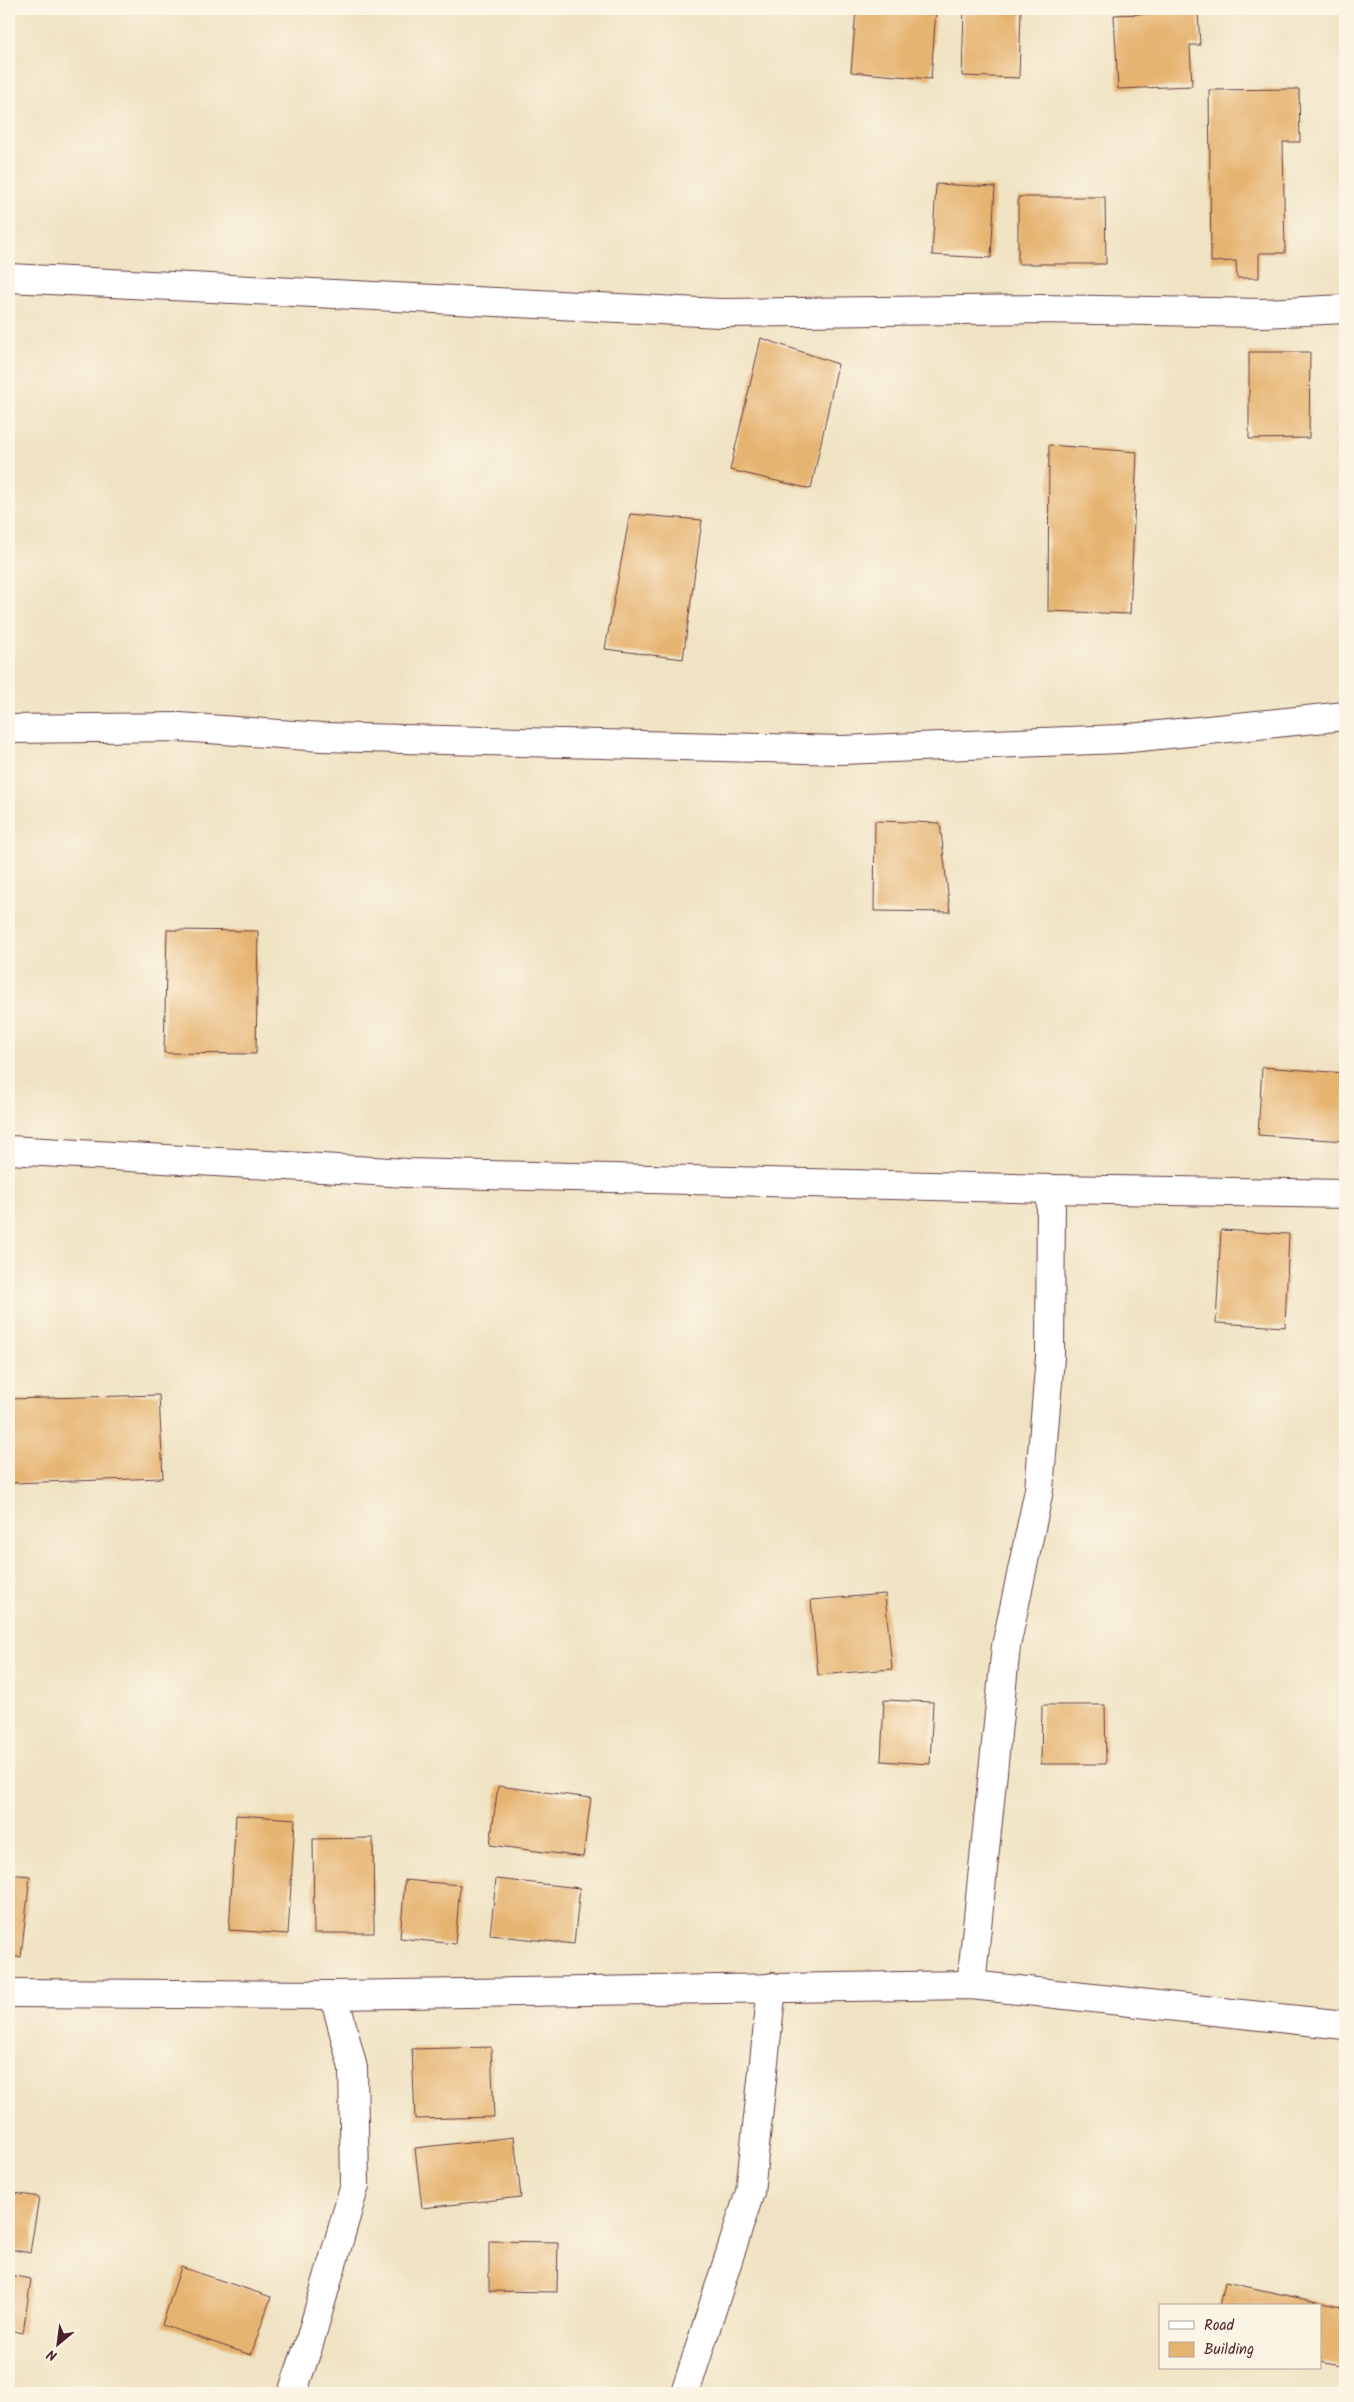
<svg xmlns="http://www.w3.org/2000/svg" width="1354" height="2402" font-family="Kalam,sans-serif">
  <style>
    .building { fill: #e6b471 }
    .lines { fill: none; stroke-linecap: round; stroke-linejoin: round }
    .minor-casing { stroke: #633c42; stroke-width: 30 }
    .minor { stroke: #fff; stroke-width: 28 }
  </style>
  <rect width="100%" height="100%" fill="#fcf5e5"/>
  <filter id="ink" filterUnits="userSpaceOnUse"><feTurbulence type="fractalNoise" baseFrequency=".02" numOctaves="2"/><feDisplacementMap in="SourceGraphic" scale="10" xChannelSelector="R" yChannelSelector="G"/><feConvolveMatrix kernelMatrix="1 2 1 2 8 2 1 2 1" color-interpolation-filters="sRGB"/></filter>
  <filter id="wash" filterUnits="userSpaceOnUse"><feTurbulence type="fractalNoise" baseFrequency=".0096" numOctaves="4" result="noise"/><feDisplacementMap in="SourceGraphic" scale="20" xChannelSelector="R" yChannelSelector="G"/><feGaussianBlur stdDeviation="1.12" result="paint"/><feColorMatrix in="noise" values="0 0 0 0 0 0 0 0 0 0 0 0 0 0 0 0 0 1.4 0 .05"/><feComposite in="paint" operator="in"/></filter>
  <g filter="url(#wash)">
    <rect width="100%" height="100%" fill="#f0e3c3"/>
    <g id="blocks">
      <g class="building">
        <polygon points="856,9 936,9 931,79 851,72"/>
        <polygon points="964,9 1021,9 1019,78 962,76"/>
        <polygon points="1198,12 1200,45 1190,45 1192,86 1118,89 1114,15"/>
        <polygon points="1299,89 1300,142 1283,142 1285,253 1259,253 1259,278 1237,278 1236,261 1211,262 1209,90"/>
        <polygon points="936,184 995,187 991,258 932,255"/>
        <polygon points="1018,197 1105,197 1106,264 1018,264"/>
        <polygon points="761,338 838,364 811,489 730,470"/>
        <polygon points="1249,352 1310,352 1309,438 1249,439"/>
        <polygon points="1049,445 1137,452 1130,614 1048,611"/>
        <polygon points="630,514 702,520 683,659 605,649"/>
        <polygon points="875,821 940,823 950,912 874,911"/>
        <polygon points="167,930 258,931 256,1054 164,1053"/>
        <polygon points="1262,1067 1345,1073 1345,1141 1258,1135"/>
        <polygon points="1221,1230 1289,1234 1285,1327 1216,1323"/>
        <polygon points="159,1395 163,1478 12,1483 9,1399"/>
        <polygon points="885,1594 892,1669 818,1675 811,1600"/>
        <polygon points="884,1700 933,1702 930,1764 881,1761"/>
        <polygon points="1042,1705 1105,1705 1106,1764 1041,1764"/>
        <polygon points="498,1786 591,1798 583,1857 490,1845"/>
        <polygon points="236,1815 295,1819 288,1934 229,1930"/>
        <polygon points="373,1838 374,1933 314,1933 313,1839"/>
        <polygon points="9,1874 30,1876 21,1957 9,1956"/>
        <polygon points="496,1879 580,1888 574,1944 490,1935"/>
        <polygon points="405,1880 460,1885 455,1944 400,1938"/>
        <polygon points="491,2047 494,2117 415,2119 412,2049"/>
        <polygon points="514,2137 521,2197 422,2208 415,2148"/>
        <polygon points="9,2192 39,2197 30,2253 9,2249"/>
        <polygon points="489,2241 558,2242 557,2292 489,2291"/>
        <polygon points="181,2267 271,2297 251,2355 162,2325"/>
        <polygon points="9,2275 31,2279 23,2333 9,2330"/>
        <polygon points="1225,2282 1345,2308 1345,2367 1320,2362 1320,2306 1220,2306"/>
      </g>
    </g>
  </g>
  <g filter="url(#ink)">
    <use href="#blocks" fill-opacity="0" stroke="#633c42" stroke-width="1"/>
    <g class="lines">
      <defs>
        <g id="minor">
          <polyline points="9,278 720,313 1042,309 1263,313 1345,309"/>
          <polyline points="9,729 179,727 322,737 842,750 1120,739 1345,716"/>
          <polyline points="9,1150 407,1173 1051,1189 1345,1194"/>
          <polyline points="971,1985 1006,1646 1039,1490 1050,1357 1051,1189"/>
          <polyline points="9,1993 334,1995 971,1985 1345,2025"/>
          <polyline points="292,2393 308,2347 355,2185 353,2068 334,1995"/>
          <polyline points="685,2393 750,2192 772,1987"/>
        </g>
      </defs>
      <use href="#minor" class="minor-casing"/>
      <use href="#minor" class="minor"/>
    </g>
  </g>
  <rect width="1354" height="2402" fill="none" stroke="#fcf5e5" stroke-width="30"/>
  <rect x="1159" y="2304" width="162" height="65" fill="#fcf5e5" stroke="#b59f9b"/>
  <rect x="1169" y="2321" width="25" height="8" fill="#ffffff" stroke="#b59f9b"/>
  <text x="1204" y="2330" font-size="15" fill="#4a1f2b">Road</text>
  <rect x="1169" y="2342" width="25" height="15" fill="#e6b471" stroke="#b59f9b"/>
  <text x="1204" y="2354" font-size="15" fill="#4a1f2b">Building</text>
  <g transform="translate(58 2344) rotate(209)" stroke="#fcf5e5" stroke-width="4" paint-order="stroke">
  <path d="M0-4L9 19L0 12L-9 19Z" fill="#4a1f2b"/>
  <text y="-8" font-size="14" font-weight="bold" text-anchor="middle" fill="#4a1f2b">N</text>
  </g>
</svg>
